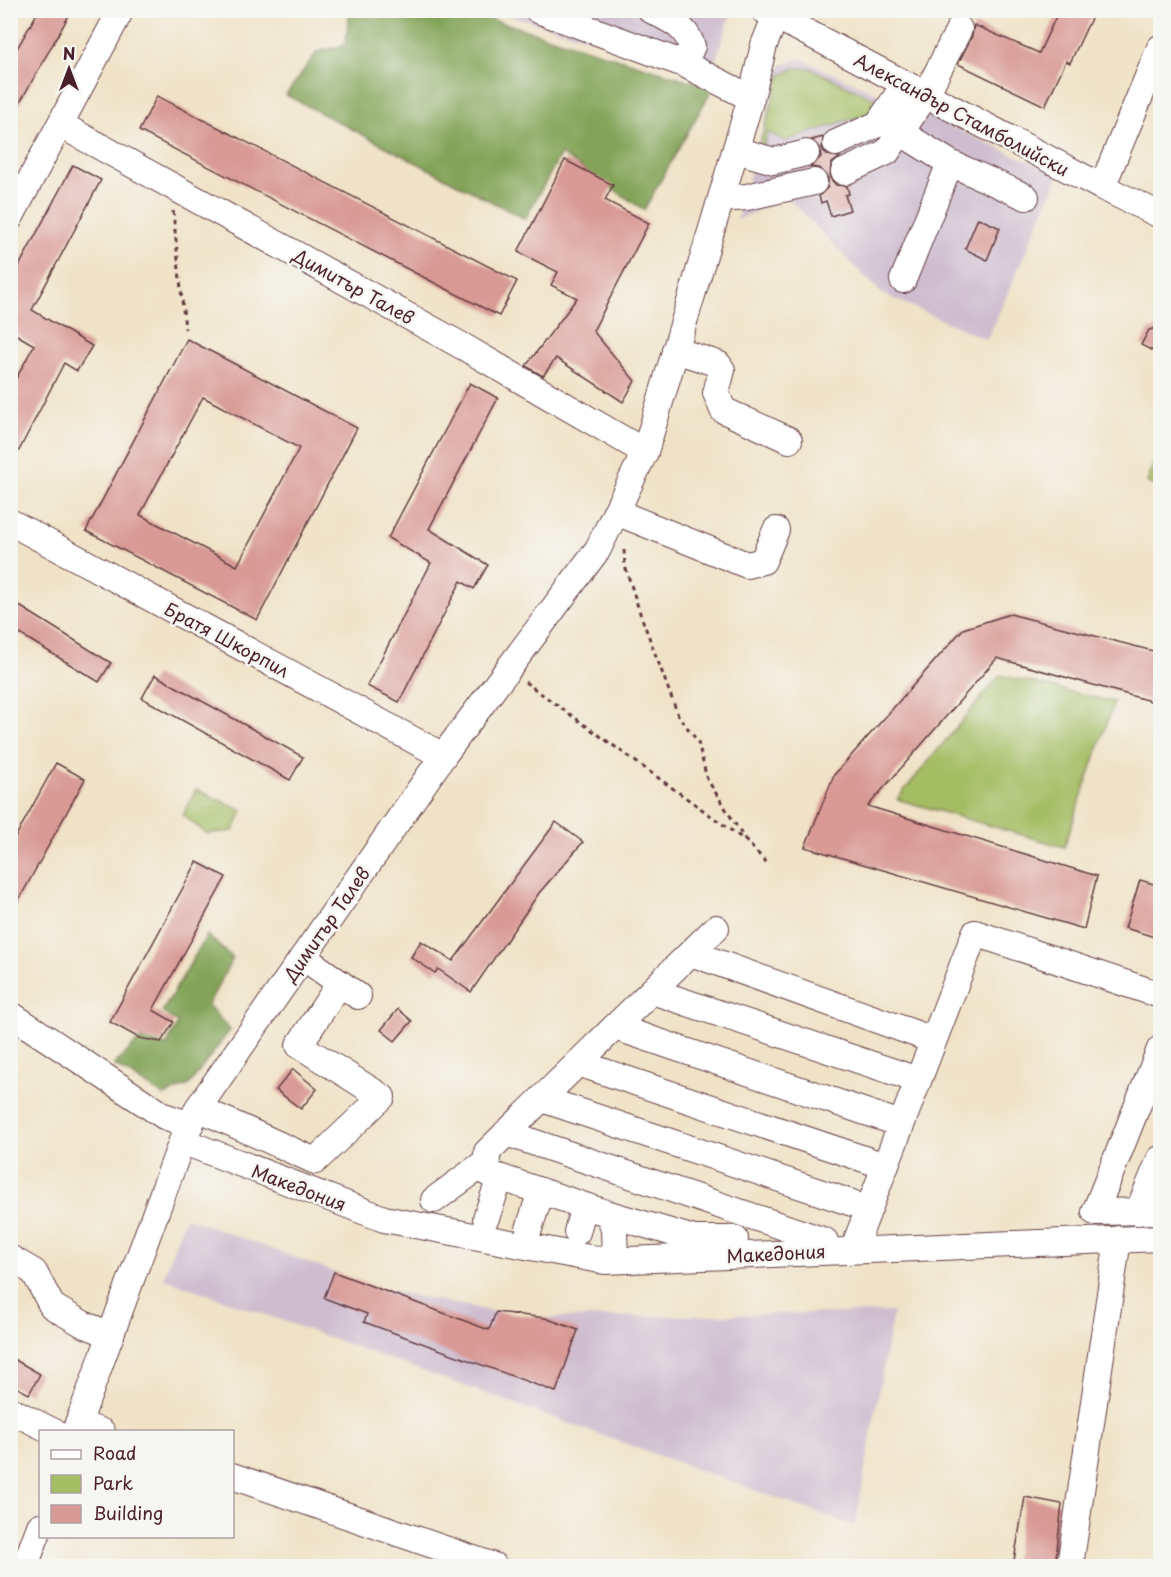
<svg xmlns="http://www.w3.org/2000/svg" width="1171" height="1577" font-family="'Playpen Sans',sans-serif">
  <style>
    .industrial { fill: #cfbdcf }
    .green { fill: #a4bd63; stroke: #776e47; stroke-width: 1.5 }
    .forest { fill: #83a459; stroke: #666242; stroke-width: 1.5 }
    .building { fill: #d99a95; fill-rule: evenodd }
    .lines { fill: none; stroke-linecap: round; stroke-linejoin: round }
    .minor-casing { stroke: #633c42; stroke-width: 28 }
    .path { stroke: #633c42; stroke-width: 3; stroke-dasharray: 4.5 4.5; stroke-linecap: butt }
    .minor { stroke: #fff; stroke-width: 26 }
    .labels { text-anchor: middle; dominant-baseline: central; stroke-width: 5; stroke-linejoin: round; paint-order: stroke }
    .street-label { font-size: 18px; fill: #4a1f2b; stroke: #f6f6f2 }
  </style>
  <rect width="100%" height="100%" fill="#f6f6f2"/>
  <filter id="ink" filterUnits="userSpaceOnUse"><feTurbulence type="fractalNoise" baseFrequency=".0167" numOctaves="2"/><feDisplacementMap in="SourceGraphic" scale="12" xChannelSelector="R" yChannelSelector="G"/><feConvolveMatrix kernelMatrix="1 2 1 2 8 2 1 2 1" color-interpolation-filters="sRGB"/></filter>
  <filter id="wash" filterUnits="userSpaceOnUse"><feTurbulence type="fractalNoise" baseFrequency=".008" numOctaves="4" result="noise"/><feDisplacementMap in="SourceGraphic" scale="24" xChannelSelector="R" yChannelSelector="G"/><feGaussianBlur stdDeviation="1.35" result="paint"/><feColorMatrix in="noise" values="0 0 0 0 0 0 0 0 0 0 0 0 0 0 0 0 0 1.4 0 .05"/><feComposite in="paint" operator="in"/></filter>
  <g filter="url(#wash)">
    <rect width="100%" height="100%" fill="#f0e2c6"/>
    <g class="industrial">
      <polygon points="723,10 731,14 711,74 495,11"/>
      <polygon points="801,59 1059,175 987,340 881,293 787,197 737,220 781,65"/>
      <polygon points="185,1217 377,1288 496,1312 545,1318 893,1312 855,1526 163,1278"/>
    </g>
    <g class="green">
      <polygon points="795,68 810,68 875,99 879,117 871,123 857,117 785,141 768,132 760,157 757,153 780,76"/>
      <polygon points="1160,446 1160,488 1147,482"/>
      <polygon points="1000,675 1114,702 1064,847 897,799"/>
      <polygon points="196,789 243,811 233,831 207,834 183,815"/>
    </g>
    <g class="forest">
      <polygon points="350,10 465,11 713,88 644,210 561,154 525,219 286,95 317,52 345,45"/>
      <polygon points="207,935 233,958 208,1005 230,1030 189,1085 164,1096 114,1065 140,1039 166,1046 178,1023 162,1012"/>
    </g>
    <g id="blocks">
      <g class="building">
        <polygon points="39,10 72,10 10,120 10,61"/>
        <polygon points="1059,10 1095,10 1070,63 1066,61 1045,106 958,64 972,36 974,25 1039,53"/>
        <polygon points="157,96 517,281 499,316 139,131"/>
        <polygon points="823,137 822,149 827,155 840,157 831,164 830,178 836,185 847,186 849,194 845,195 850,210 831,216 826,201 821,203 819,196 828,187 828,178 819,168 810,167 821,157 820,149 812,140"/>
        <polygon points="565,160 613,185 605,200 649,223 593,331 635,381 623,402 556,358 543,376 526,366 577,298 551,285 558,272 518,252"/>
        <polygon points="73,165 101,180 32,310 92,346 77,371 64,363 10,468 10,390 34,345 10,331 10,283"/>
        <polygon points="978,218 1000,228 987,260 965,249"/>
        <polygon points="1161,327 1161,355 1141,345 1149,330"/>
        <path d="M187,339L357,428L257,620L86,531ZM203,397L299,448L237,566L140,515Z"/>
        <polygon points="470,383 498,398 429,529 488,565 474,589 461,581 399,702 367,686 431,563 388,538"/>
        <polygon points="10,600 111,663 99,682 10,628"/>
        <polygon points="1010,614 1161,653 1161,704 997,658 868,806 1097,876 1084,929 805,847 834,775 963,629"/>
        <polygon points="155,675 303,757 290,780 142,698"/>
        <polygon points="56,763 85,779 10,916 10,847"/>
        <polygon points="556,822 583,842 539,893 471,992 438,969 435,973 411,957 421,941 453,961"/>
        <polygon points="197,862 226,877 153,1010 174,1022 161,1042 139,1038 110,1022"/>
        <polygon points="1140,880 1161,886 1161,939 1125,928"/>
        <polygon points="398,1009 412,1021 395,1041 381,1030"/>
        <polygon points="293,1069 317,1089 301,1109 276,1090"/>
        <polygon points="334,1272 489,1330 496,1312 545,1318 578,1330 556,1392 364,1322 367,1314 324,1298"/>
        <polygon points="10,1357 40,1374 29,1394 10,1384"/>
        <polygon points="1025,1497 1062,1504 1055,1566 1013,1566"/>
      </g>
    </g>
  </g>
  <g filter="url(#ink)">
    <use href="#blocks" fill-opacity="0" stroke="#633c42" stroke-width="1.5"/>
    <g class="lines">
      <defs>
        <g id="minor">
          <polyline points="538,10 684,64 751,98"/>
          <path d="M651,10C670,20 685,25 692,46L684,64"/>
          <polyline points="764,10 1102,187 1160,215"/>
          <polyline points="882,121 950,163 1026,197"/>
          <polyline points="61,125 464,347 645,452"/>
          <polyline points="836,143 878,124 905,84"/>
          <polyline points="736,150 774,161 806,153"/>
          <polyline points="844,172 887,152 926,95 959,29"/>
          <polyline points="1102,187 1160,48"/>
          <polyline points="721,199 747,197 814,182"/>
          <polyline points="10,218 121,10"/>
          <polyline points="903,280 950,163"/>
          <polyline points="675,350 718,364 722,370 716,393 723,410 789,440"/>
          <polyline points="616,512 747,565 763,561 776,530"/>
          <polyline points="10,522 443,756"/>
          <polyline points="691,953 933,1040"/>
          <polyline points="303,957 358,996"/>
          <polyline points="652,991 918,1080"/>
          <polyline points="10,1014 164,1116 190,1125"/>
          <polyline points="615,1027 901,1124"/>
          <polyline points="1160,1049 1095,1212 1160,1211"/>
          <polyline points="578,1063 885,1166"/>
          <polyline points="542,1099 852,1203"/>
          <polyline points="198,1108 315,1161 382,1097 299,1045 340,983"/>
          <polyline points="506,1133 825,1241"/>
          <polyline points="182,1141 384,1219 605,1261 1160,1238"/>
          <polyline points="434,1200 487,1161"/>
          <polyline points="1138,1212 1160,1159"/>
          <polyline points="609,1214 694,1239 735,1239"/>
          <polyline points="486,1218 500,1178"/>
          <polyline points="529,1229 541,1191"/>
          <polyline points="577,1232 584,1206"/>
          <polyline points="853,1250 975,933 1160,995"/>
          <polyline points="10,1258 34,1272 52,1306 83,1324 111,1335"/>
          <polyline points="615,1260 614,1229 609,1214 487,1173 487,1152 716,928"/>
          <polyline points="10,1410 54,1432"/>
          <polyline points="78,1423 102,1432"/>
          <polyline points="75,1432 182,1141 198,1108 443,756 598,549 645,452 751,98 764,45 778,10"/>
          <polyline points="232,1476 494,1566"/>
          <polyline points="25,1566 40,1526"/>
          <polyline points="1070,1566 1118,1239"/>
        </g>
      </defs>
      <use href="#minor" class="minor-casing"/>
      <g class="path">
        <polyline points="173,211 185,329"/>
        <polyline points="624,550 625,566 640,613 678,715 698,742 707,779 746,841"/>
        <polyline points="525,682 746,841 769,865"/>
      </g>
      <use href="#minor" class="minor"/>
    </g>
  </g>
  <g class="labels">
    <g class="street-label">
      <text transform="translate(962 114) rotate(28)">Александър Стамболийски</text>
      <text transform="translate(354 286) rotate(29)">Димитър Талев</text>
      <text transform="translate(227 639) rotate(28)">Братя Шкорпил</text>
      <text transform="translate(326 924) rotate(-55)">Димитър Талев</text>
      <text transform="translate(299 1187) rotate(21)">Македония</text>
      <text transform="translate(776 1253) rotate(-3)">Македония</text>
    </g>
  </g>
  <rect width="1171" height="1577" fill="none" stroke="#f6f6f2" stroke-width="36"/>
  <rect x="39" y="1430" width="195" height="108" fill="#f6f6f2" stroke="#b1a0a2" stroke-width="1.5"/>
  <rect x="51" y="1450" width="30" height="9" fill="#ffffff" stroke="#b1a0a2" stroke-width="1.5"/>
  <text x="93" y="1460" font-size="18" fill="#4a1f2b">Road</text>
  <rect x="51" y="1475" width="30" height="18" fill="#a4bd63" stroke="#b1a0a2" stroke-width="1.5"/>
  <text x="93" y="1490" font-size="18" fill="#4a1f2b">Park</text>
  <rect x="51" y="1505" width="30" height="18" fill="#d99a95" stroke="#b1a0a2" stroke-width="1.5"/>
  <text x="93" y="1520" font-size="18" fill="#4a1f2b">Building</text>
  <g transform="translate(69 69)" stroke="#f6f6f2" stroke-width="4.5" paint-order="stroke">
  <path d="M0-4.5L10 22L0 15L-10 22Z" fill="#4a1f2b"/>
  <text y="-9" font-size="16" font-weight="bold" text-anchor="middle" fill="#4a1f2b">N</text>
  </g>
</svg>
